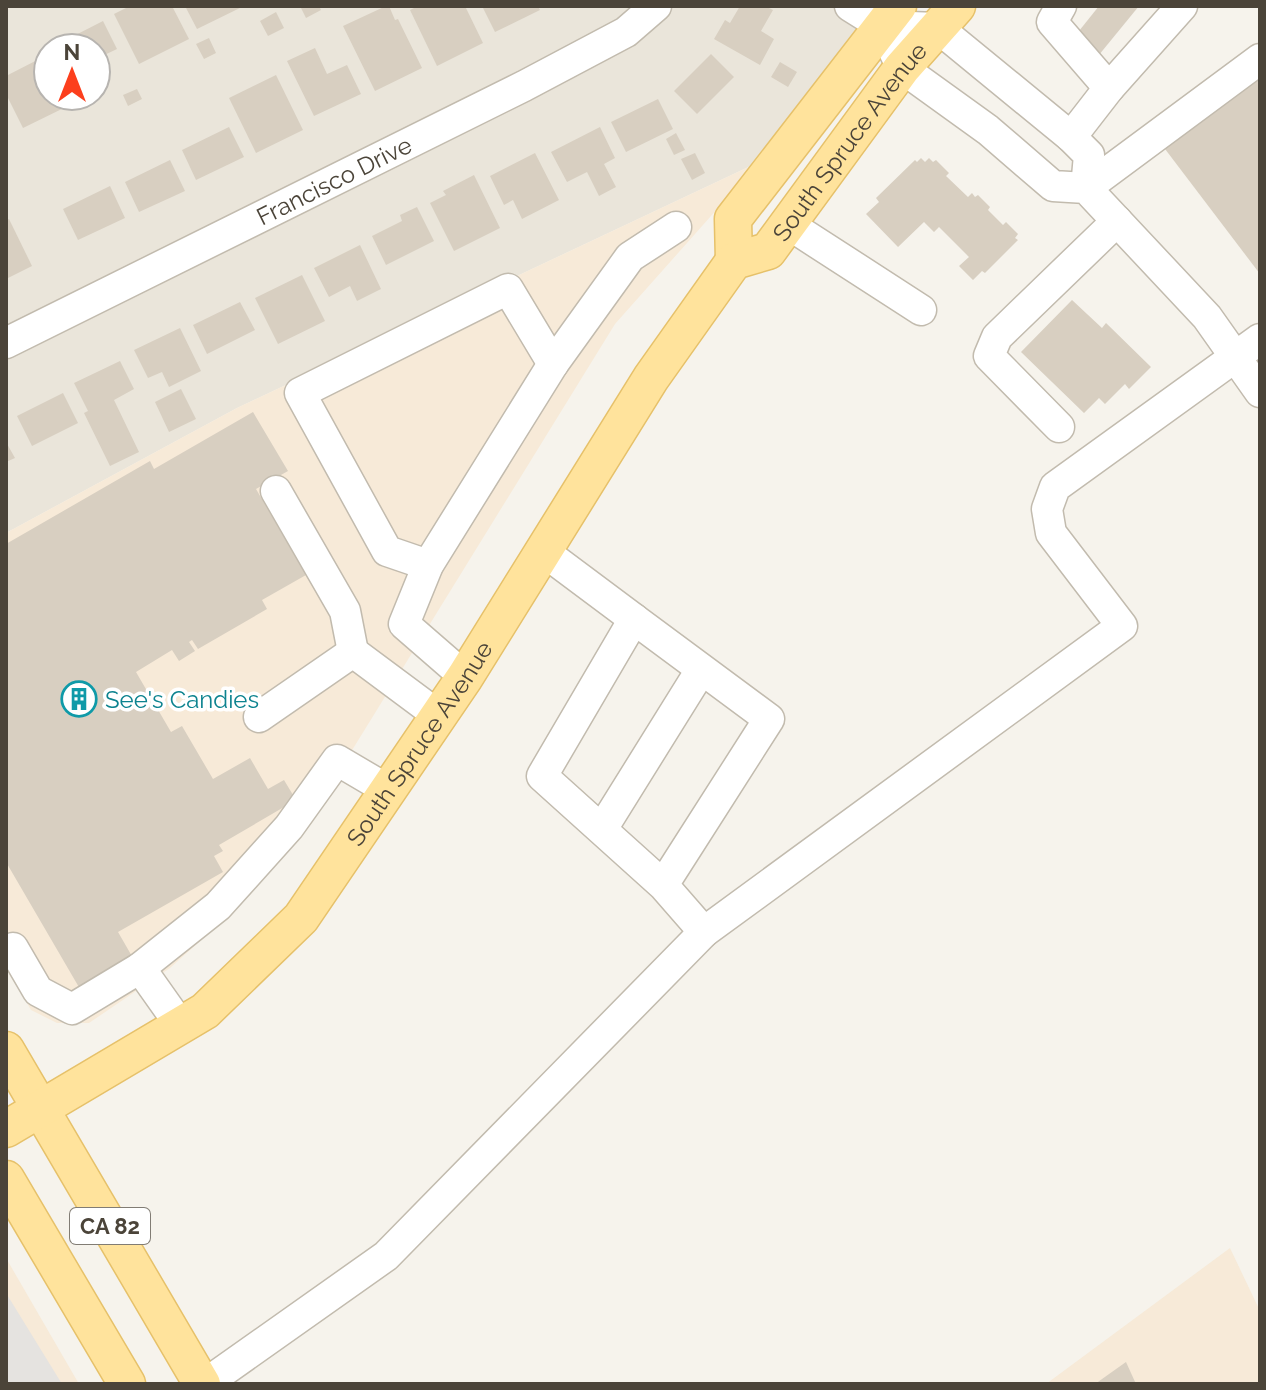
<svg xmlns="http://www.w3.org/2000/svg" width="1266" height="1390" font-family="Raleway,sans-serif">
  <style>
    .residential { fill: #eae5da; fill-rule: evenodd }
    .commercial { fill: #f7ead8 }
    .parking { fill: #e5e3e0 }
    .building { fill: #d8cfc1 }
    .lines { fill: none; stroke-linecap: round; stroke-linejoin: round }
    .minor-casing { stroke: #c2bbae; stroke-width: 33 }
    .major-casing { stroke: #e6c16a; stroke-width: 39 }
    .minor { stroke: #fff; stroke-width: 30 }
    .major { stroke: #ffe39c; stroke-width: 36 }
    .labels { text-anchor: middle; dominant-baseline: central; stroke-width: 7; stroke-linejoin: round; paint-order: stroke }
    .shield { fill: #fff; stroke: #817c74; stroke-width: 2 }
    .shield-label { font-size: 22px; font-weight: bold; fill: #4b4439 }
    .street-label { font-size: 24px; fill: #4b4439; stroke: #fff }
    .culture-label { font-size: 24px; fill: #0d838f; stroke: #fff; text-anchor: start }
  </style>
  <rect width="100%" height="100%" fill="#f6f3ec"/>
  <path class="residential" d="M6,6H877L759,162L237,408L6,533ZM48,48H96V96H48Z"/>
  <g class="commercial">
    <polygon points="759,162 615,324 346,760 293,842 218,925 170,968 89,1023 57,1023 31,1010 6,967 6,533 237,408"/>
    <polygon points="1230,1248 1260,1311 1260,1384 1046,1384"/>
    <polygon points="6,1258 79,1384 6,1384"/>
  </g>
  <polygon class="parking" points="6,1293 62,1384 6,1384"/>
  <g class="building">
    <polygon points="130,6 172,6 189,39 139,64 114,14"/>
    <polygon points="185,6 244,6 197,29"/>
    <polygon points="300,6 319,6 321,10 306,18"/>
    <polygon points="386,6 389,6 395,20 398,19 422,68 375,91 343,26"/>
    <polygon points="418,6 465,6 483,43 437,66 410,10"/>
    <polygon points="482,6 538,6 540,10 495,32"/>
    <polygon points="740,6 765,6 773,10 761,31 774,39 760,65 714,39 725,20 730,23"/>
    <polygon points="1099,6 1139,6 1094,61 1071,41"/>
    <polygon points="276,12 284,28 268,36 260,21"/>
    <polygon points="103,21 117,49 96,59 96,48 57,48 56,45"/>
    <polygon points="209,38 216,53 204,59 196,44"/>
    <polygon points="315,48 327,74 347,65 361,94 314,116 287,61"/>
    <polygon points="711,54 734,77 697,114 674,91"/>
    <polygon points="45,56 48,62 48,96 66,96 70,105 23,128 6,94 6,76"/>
    <polygon points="780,62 797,72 788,87 771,77"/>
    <polygon points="1260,70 1260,274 1162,145"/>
    <polygon points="276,75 303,130 256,153 229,98"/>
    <polygon points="137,89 142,99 128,106 123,95"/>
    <polygon points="658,99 673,129 626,152 611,122"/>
    <polygon points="229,127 244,157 196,180 182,150"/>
    <polygon points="600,127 615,158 604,164 616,187 599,196 587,172 567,182 551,152"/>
    <polygon points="676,133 685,150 674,155 666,139"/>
    <polygon points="535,153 559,200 522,219 513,200 504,205 490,176"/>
    <polygon points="695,153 705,173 692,180 681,159"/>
    <polygon points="921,158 925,162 929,158 933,162 936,160 949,173 946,176 968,197 972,193 975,197 978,195 990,207 988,210 1003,225 1006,222 1018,234 1015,238 1018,240 985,273 982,271 973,280 959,266 969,257 939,227 934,232 924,222 898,247 866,214 879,202 876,198 915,160 917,162"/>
    <polygon points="170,160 185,191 139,212 125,182"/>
    <polygon points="474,175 500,228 454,251 430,203 446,195 443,191"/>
    <polygon points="110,186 125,218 78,240 63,209"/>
    <polygon points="417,207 434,241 386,265 372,236 402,221 400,215"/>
    <polygon points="9,219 32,266 6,279 6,221"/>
    <polygon points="360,245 381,289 357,301 350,286 329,297 314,268"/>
    <polygon points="302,275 325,321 278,344 255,298"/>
    <polygon points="1072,300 1102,328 1106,323 1151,367 1129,389 1125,384 1105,404 1099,398 1084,413 1021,352"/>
    <polygon points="240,302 255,330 207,354 193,325"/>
    <polygon points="180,328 201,371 169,387 162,372 148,378 134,350"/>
    <polygon points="120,361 134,389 114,400 139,452 110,466 84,413 88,411 74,383"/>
    <polygon points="181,389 196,419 169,432 155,402"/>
    <polygon points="63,393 78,423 32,446 17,416"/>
    <polygon points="253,412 288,471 256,489 306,575 262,600 267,609 198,649 192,640 189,642 195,651 179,661 172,650 136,672 171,732 182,726 213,779 250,758 268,789 284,780 296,800 219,845 223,851 214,856 223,872 118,932 133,958 80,989 6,862 6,544 150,461 154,469"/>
    <polygon points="6,442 15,458 6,462"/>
    <polygon points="1126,1362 1136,1384 1095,1384"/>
  </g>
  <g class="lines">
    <defs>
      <g id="minor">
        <polyline points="850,6 882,26 938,28 1071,137 1089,155 1086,188"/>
        <polyline points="1061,6 1052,22 1109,88"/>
        <polyline points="882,26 902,68 988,130 1053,186 1086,188 1207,317 1260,392"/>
        <polyline points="1071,137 1109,88 1182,6"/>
        <polyline points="1086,188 1260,59"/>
        <polyline points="788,224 921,310"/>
        <path id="s1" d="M6,343L524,86L626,32L656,6"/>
        <polyline points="1059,427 989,356 997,337 1117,221"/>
        <polyline points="276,491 345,611 353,652"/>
        <polyline points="543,551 634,619"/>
        <polyline points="428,565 387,551 300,393 508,289 553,364"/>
        <polyline points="465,677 404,624 428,565 553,364 630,257 676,227"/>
        <polyline points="259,717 353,652 439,716"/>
        <polyline points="602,829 701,670"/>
        <polyline points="663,885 769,719 634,619 542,776 663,885 704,932"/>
        <polyline points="13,948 38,991 72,1009 140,968 218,906 289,827 337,760 388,790"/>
        <polyline points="140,968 181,1026"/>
        <polyline points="205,1384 386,1256 704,932 1122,626 1051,533 1047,509 1055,487 1260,339"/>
      </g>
      <g id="major">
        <polyline points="734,261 733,219 898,6"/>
        <polyline points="6,1050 202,1384"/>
        <path id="s2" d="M6,1129L205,1011L301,918L465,677L651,378L734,261L768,251L902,68L957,6"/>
        <polyline points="6,1179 127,1384"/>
      </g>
    </defs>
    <use href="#minor" class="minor-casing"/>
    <use href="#major" class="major-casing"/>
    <use href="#minor" class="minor"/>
    <use href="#major" class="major"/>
  </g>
  <defs>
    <symbol id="building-ring" viewBox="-11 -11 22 22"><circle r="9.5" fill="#fff" stroke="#0f9aa8" stroke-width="1.5"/><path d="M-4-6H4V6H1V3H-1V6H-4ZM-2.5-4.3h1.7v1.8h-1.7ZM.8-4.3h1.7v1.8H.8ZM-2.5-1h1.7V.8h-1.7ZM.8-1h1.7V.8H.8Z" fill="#0f9aa8"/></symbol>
  </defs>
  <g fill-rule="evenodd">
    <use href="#building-ring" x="59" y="679" width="40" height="40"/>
  </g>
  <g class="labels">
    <rect class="shield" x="70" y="1208" width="80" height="36" rx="6"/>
    <g class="shield-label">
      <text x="110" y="1226">CA 82</text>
    </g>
    <g class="street-label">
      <text stroke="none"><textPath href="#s2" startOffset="1324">South Spruce Avenue</textPath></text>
      <text stroke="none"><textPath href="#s1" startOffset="366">Francisco Drive</textPath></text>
      <text stroke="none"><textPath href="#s2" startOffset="576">South Spruce Avenue</textPath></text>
    </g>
    <g class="culture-label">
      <text x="105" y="699">See's Candies</text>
    </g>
  </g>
  <rect width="1266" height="1390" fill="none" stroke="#4b4439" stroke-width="16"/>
  <g transform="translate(72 72)"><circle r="38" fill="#ffffff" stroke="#b7b4b0" stroke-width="2"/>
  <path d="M0-6L14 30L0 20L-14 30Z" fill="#fc3f1d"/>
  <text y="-12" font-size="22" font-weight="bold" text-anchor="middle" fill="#4b4439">N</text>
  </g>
</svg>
